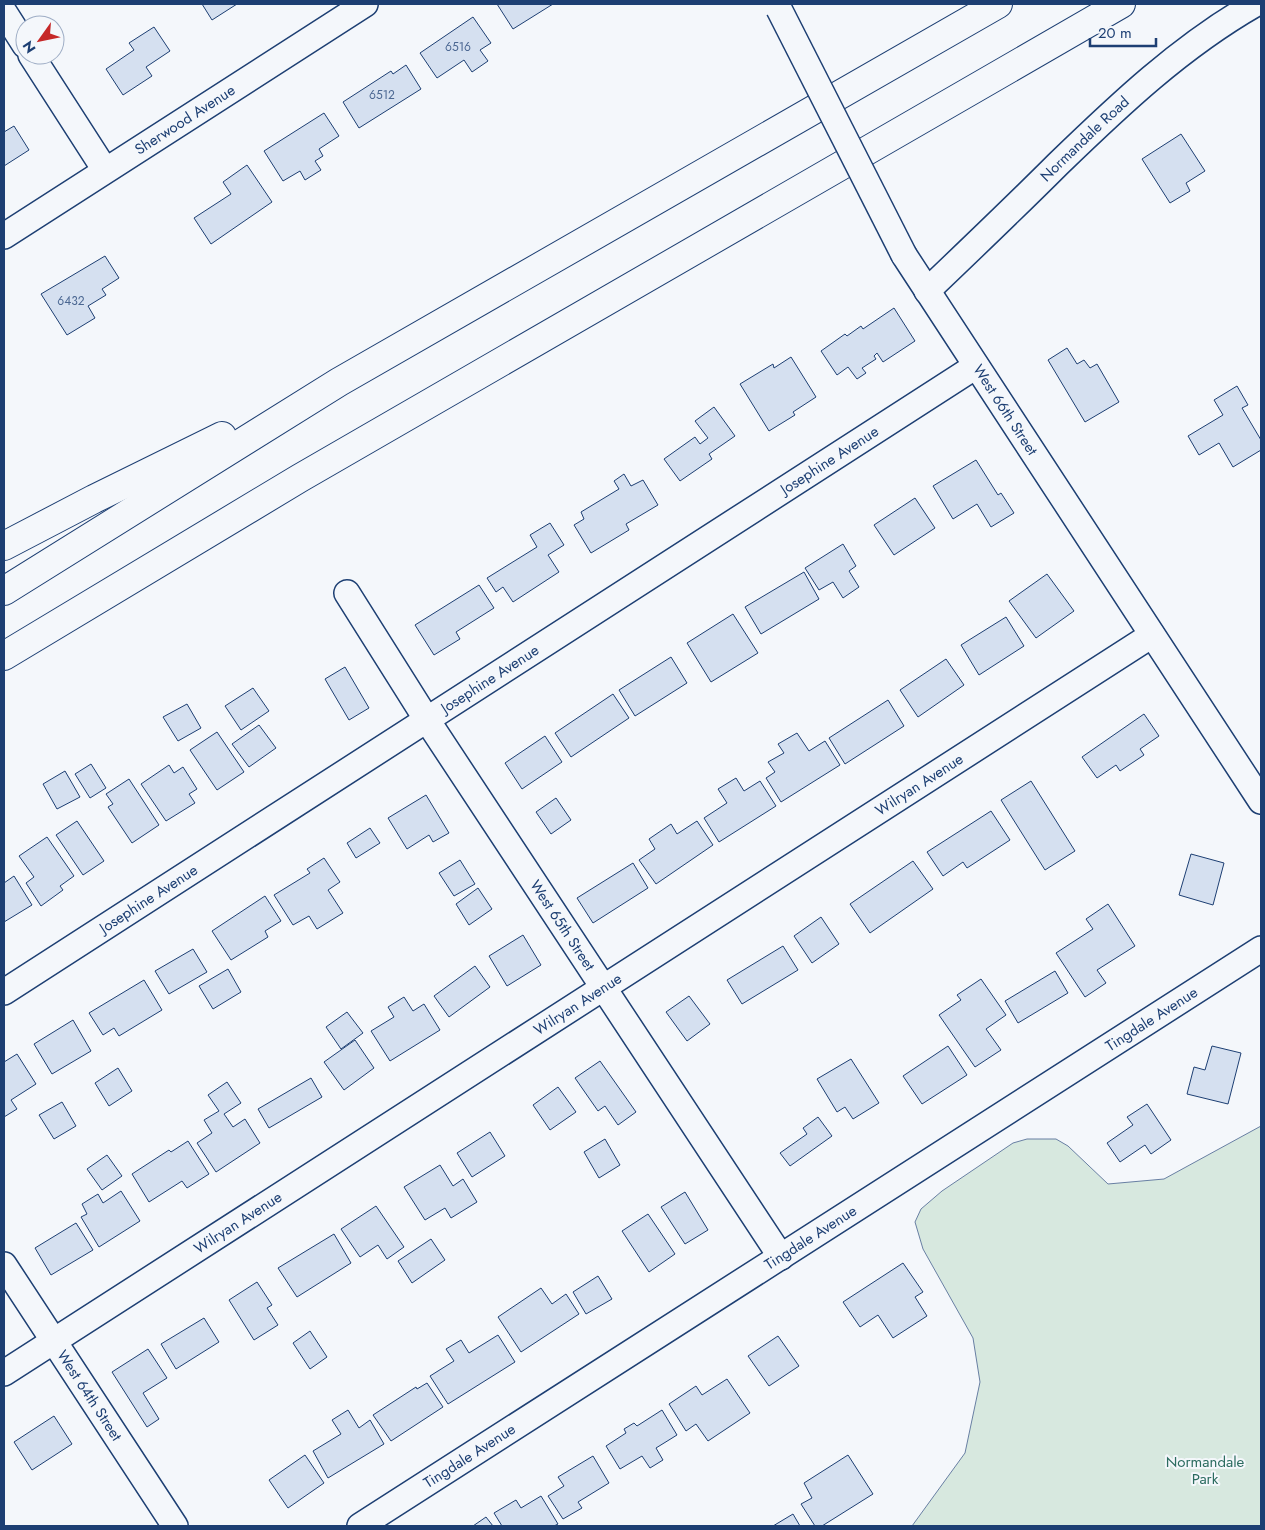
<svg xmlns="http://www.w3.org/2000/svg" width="1265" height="1530" font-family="Jost,sans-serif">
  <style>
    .green { fill: #d7e8df; stroke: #687fa3 }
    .building { fill: #d5e0f0; stroke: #1d3f73 }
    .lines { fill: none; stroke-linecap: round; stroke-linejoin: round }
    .minor-casing { stroke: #1d3f73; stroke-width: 28 }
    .highway-casing { stroke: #1d3f73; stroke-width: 30 }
    .minor { stroke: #f4f7fb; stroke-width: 25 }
    .highway { stroke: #f4f7fb; stroke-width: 28 }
    .minor-bridge-casing { stroke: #1d3f73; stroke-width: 28; stroke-linecap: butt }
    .minor-bridge { stroke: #f4f7fb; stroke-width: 25 }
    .labels { text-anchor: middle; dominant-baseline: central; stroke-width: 4; stroke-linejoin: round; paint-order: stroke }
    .number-label { font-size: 12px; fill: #4b6792 }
    .street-label { font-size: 15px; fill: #1d3f73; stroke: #f4f7fb }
    .park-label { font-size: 15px; fill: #2c6c60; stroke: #f4f7fb }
  </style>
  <rect width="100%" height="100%" fill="#f4f7fb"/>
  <polygon class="green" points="1261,1126 1261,1526 912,1526 965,1453 980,1382 973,1338 923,1249 915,1222 921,1209 942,1191 1013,1143 1027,1139 1056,1139 1068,1146 1108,1184 1164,1179"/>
  <g class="building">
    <polygon points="202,4 237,4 212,20"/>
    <polygon points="497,4 553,4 513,29"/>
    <polygon points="473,17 491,43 480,50 488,61 472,72 464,60 437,78 420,53"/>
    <polygon points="154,27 170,51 146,67 152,76 123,95 106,69 134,50 129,43"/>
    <polygon points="406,65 421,89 359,128 343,102 391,71 393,74"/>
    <polygon points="324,113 339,136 319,149 323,156 315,161 321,170 305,180 300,171 283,181 264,151"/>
    <polygon points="14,126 29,150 4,166 4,132"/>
    <polygon points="1181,134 1205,171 1186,183 1190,191 1170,203 1142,159"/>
    <polygon points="247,165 272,202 211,244 194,218 231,194 223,182"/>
    <polygon points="105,256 119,278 102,289 106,295 88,306 95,318 67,335 41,294"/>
    <polygon points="894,308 915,341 883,362 877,353 874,356 876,359 862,368 866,373 857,379 848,367 837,375 821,351 845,334 847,336 861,326 863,329"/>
    <polygon points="1067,348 1077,364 1084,360 1090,368 1097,364 1119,402 1085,422 1048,360"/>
    <polygon points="791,357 816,397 793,412 795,415 769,431 740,384 773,364 774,368"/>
    <polygon points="1237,386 1248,405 1242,408 1261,440 1261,450 1233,467 1219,443 1199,455 1188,436 1223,415 1214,400"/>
    <polygon points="714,407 735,436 709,454 712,459 680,481 664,459 695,437 700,444 708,438 695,421"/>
    <polygon points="976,460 998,495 1001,493 1014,513 991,527 977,504 953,519 933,486"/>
    <polygon points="624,474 631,486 643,480 658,505 626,524 629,530 591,553 574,525 584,519 581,512 619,489 614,481"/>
    <polygon points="915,498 935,528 894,555 874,525"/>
    <polygon points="550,523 564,545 548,555 559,572 513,602 503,587 496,592 487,578 537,547 530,535"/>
    <polygon points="843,544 856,566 849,571 859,587 843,598 833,582 819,590 805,568"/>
    <polygon points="804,572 819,599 761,634 745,607"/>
    <polygon points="1047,574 1074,611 1036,638 1009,601"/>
    <polygon points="479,585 494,608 456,632 460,639 434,655 415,625"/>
    <polygon points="733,614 758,653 711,682 687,643"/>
    <polygon points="1006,617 1024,646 979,675 961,645"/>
    <polygon points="671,657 687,683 635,716 619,690"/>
    <polygon points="946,659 964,685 918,717 900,690"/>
    <polygon points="345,667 369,708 349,720 325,679"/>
    <polygon points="253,688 269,711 241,730 225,706"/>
    <polygon points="613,694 629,718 571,757 555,733"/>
    <polygon points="888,700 904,726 845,764 829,738"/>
    <polygon points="187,704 201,728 178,741 163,717"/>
    <polygon points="1144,714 1159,736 1140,749 1144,755 1120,771 1116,765 1097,778 1082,757"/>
    <polygon points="259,725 276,748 249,767 232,744"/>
    <polygon points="217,732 244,772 217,790 190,750"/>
    <polygon points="797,733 809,751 825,741 840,765 781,802 766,778 775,772 768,762 784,753 778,744"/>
    <polygon points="545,736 562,762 522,789 505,763"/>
    <polygon points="91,764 106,788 90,798 75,774"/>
    <polygon points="169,765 174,773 183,767 197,789 189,794 195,803 166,821 141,784"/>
    <polygon points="65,771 80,797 57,809 43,784"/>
    <polygon points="736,778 744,791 760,781 776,806 719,842 704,818 727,803 718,789"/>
    <polygon points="129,779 159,825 132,843 108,807 113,804 106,794"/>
    <polygon points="1031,781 1075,851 1045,870 1001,800"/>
    <polygon points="426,795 449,833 433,842 429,835 407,849 388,818"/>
    <polygon points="556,798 571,820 551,834 536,812"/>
    <polygon points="991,811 1010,840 967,868 963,862 943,876 927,852"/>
    <polygon points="77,821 104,861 83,875 56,835"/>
    <polygon points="697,821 713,845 656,884 639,860 655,849 649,839 671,824 677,834"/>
    <polygon points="370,828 380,843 356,858 347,843"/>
    <polygon points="47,837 74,876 60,886 63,890 41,906 26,883 34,877 19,856"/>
    <polygon points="1191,854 1224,863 1213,905 1179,895"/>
    <polygon points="324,858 340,882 328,890 343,913 317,929 309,916 293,925 274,895 310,873 307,869"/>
    <polygon points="460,860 475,884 454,896 439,873"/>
    <polygon points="913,861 933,889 870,933 850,904"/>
    <polygon points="633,863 648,888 593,923 577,898"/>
    <polygon points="14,876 32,905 4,922 4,883"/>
    <polygon points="478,888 492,909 469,925 456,904"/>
    <polygon points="265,896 281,921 265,931 268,937 231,960 212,931"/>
    <polygon points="1108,904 1135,946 1097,970 1106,983 1085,997 1056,953 1093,929 1086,919"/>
    <polygon points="821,917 839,944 812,963 794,936"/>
    <polygon points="523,935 541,965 507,986 489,956"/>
    <polygon points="783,946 798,970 742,1004 727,980"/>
    <polygon points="193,949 207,972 169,994 155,971"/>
    <polygon points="475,966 490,987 449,1017 434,996"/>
    <polygon points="228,969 241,992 213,1009 199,986"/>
    <polygon points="1055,971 1068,993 1018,1023 1005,1001"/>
    <polygon points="981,979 1006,1015 986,1029 1001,1050 975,1067 939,1015 961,1000 957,995"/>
    <polygon points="144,980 162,1010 119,1036 114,1028 103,1035 89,1013"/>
    <polygon points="689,996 710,1024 687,1041 666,1012"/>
    <polygon points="404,997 413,1011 424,1004 440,1030 390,1061 371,1031 394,1017 388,1007"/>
    <polygon points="347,1012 363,1033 341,1049 326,1027"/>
    <polygon points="73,1020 91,1051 52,1074 34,1044"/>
    <polygon points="355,1040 374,1068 344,1090 324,1062"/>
    <polygon points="948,1046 967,1075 922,1104 903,1076"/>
    <polygon points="1212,1046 1241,1053 1228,1104 1187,1094 1194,1067 1205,1070"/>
    <polygon points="17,1054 36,1084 11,1100 17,1109 4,1117 4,1062"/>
    <polygon points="851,1059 879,1103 853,1119 845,1107 837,1112 817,1079"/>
    <polygon points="600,1061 636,1112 618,1125 605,1106 598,1111 575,1078"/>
    <polygon points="118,1068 132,1091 109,1106 95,1083"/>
    <polygon points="311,1078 322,1097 269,1128 258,1109"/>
    <polygon points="227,1082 241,1103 224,1114 233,1127 245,1119 260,1143 216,1172 197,1143 212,1133 204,1120 219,1111 208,1095"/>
    <polygon points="558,1087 576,1112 550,1130 533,1105"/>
    <polygon points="62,1102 76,1126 54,1139 39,1115"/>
    <polygon points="1147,1104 1171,1140 1151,1154 1145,1145 1120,1162 1107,1143 1133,1125 1127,1117"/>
    <polygon points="818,1117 832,1136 790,1166 780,1153 807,1134 803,1128"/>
    <polygon points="490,1132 505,1156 472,1177 457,1153"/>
    <polygon points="605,1139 620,1165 599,1178 584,1152"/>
    <polygon points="188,1141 209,1174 187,1188 182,1181 149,1202 132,1174 169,1150 171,1152"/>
    <polygon points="107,1155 122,1176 102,1190 87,1169"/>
    <polygon points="440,1165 453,1186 463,1179 477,1202 451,1218 445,1208 425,1220 404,1187"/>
    <polygon points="121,1191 140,1221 99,1247 81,1217 87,1214 82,1204 98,1194 103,1203"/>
    <polygon points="685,1192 708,1230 685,1244 661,1207"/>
    <polygon points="376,1206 404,1247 387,1259 378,1245 360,1257 341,1229"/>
    <polygon points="648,1214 675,1254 649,1272 622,1231"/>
    <polygon points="76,1223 93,1250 51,1275 35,1248"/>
    <polygon points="334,1234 351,1263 297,1297 278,1268"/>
    <polygon points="431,1239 445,1260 412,1283 398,1261"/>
    <polygon points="903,1263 923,1292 915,1297 927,1316 893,1338 878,1315 860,1327 843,1302"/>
    <polygon points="598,1276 612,1299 586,1314 573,1292"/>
    <polygon points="257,1282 272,1305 267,1308 278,1325 254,1340 229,1300"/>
    <polygon points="541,1288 552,1304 566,1294 579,1314 521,1352 498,1317"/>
    <polygon points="204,1318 219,1342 176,1369 161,1344"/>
    <polygon points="310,1331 327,1357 310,1369 293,1343"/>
    <polygon points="498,1335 515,1362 448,1404 430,1376 454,1361 446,1349 461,1340 469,1353"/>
    <polygon points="778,1336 799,1366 769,1386 748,1356"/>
    <polygon points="148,1349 167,1378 143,1393 159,1419 147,1427 112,1372"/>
    <polygon points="727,1379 750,1413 708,1441 696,1424 686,1431 669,1404 696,1386 702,1395"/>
    <polygon points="427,1383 443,1407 391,1441 373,1415 416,1387 417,1389"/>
    <polygon points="348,1410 359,1428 370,1420 384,1444 328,1478 313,1451 341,1434 332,1420"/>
    <polygon points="662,1410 677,1435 656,1448 663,1460 650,1468 642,1456 620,1469 606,1446 626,1433 624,1429 634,1423 637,1426"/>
    <polygon points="54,1416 72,1444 32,1470 14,1442"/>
    <polygon points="305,1455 324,1483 288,1508 269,1480"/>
    <polygon points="848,1455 873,1494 822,1526 815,1526 801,1504 812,1498 804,1483"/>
    <polygon points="593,1456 609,1483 578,1502 582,1508 563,1519 548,1496 564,1486 558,1477"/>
    <polygon points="541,1496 558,1524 554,1526 502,1526 494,1513 516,1500 521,1508"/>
    <polygon points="793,1514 800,1526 773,1526"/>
    <polygon points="486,1517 493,1526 473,1526"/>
  </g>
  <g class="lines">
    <defs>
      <g id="minor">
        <polyline points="4,12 25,45"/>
        <polyline points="31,55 105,170"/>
        <path id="s1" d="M4,236L365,4"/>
        <path id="s2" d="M904,255L1261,801"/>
        <path id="s3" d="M927,291C971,249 1015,207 1058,164C1119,105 1180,47 1255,4"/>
        <path id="s4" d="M347,593L427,720L781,1257"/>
        <path id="s5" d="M4,992L976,366"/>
        <path id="s6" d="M4,1265L175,1526"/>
        <path id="s7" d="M4,1373L1152,635"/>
        <path id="s8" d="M360,1526L1261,949"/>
      </g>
      <g id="highway">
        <polyline points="4,546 94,499 222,436"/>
        <polyline points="4,591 339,382 998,4"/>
        <polyline points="4,656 300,478 1121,4"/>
      </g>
    </defs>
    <use href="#minor" class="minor-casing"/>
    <use href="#highway" class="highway-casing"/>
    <use href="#minor" class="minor"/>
    <use href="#highway" class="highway"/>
    <defs>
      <polyline id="minor-bridge" points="779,9 904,255"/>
    </defs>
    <use href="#minor-bridge" class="minor-bridge-casing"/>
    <use href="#minor-bridge" class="minor-bridge"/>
  </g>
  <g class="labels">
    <g class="number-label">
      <text x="458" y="47">6516</text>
      <text x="382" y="95">6512</text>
      <text x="71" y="301">6432</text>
    </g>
    <g class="street-label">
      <text stroke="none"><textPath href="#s1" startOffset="215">Sherwood Avenue</textPath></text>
      <text stroke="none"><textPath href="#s3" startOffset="219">Normandale Road</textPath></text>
      <text stroke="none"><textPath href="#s2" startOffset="185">West 66th Street</textPath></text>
      <text stroke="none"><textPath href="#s5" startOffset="982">Josephine Avenue</textPath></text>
      <text stroke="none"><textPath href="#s5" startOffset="578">Josephine Avenue</textPath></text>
      <text stroke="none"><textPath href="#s7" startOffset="1088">Wilryan Avenue</textPath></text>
      <text stroke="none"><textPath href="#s5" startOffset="172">Josephine Avenue</textPath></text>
      <text stroke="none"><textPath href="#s4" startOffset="396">West 65th Street</textPath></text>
      <text stroke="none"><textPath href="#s7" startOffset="682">Wilryan Avenue</textPath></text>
      <text stroke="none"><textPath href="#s8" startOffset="940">Tingdale Avenue</textPath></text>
      <text stroke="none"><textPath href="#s7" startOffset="278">Wilryan Avenue</textPath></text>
      <text stroke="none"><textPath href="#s8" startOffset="535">Tingdale Avenue</textPath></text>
      <text stroke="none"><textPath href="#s6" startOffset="156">West 64th Street</textPath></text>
      <text stroke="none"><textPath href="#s8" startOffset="130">Tingdale Avenue</textPath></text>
    </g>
    <g class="park-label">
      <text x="1205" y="1462">Normandale<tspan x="1205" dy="17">Park</tspan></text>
    </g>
  </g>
  <rect width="1265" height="1530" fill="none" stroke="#1d3f73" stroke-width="10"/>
  <g transform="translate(40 40) rotate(237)"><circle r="24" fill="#f4f7fb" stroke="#9eadc5"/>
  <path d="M0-4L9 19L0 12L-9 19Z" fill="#c62828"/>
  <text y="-8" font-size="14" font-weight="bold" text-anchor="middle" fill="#1d3f73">N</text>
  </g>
  <path d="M1090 38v8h66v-8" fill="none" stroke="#1d3f73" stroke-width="2.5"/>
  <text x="1098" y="38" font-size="15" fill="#1d3f73" stroke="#f4f7fb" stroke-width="4" paint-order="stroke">20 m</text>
</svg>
